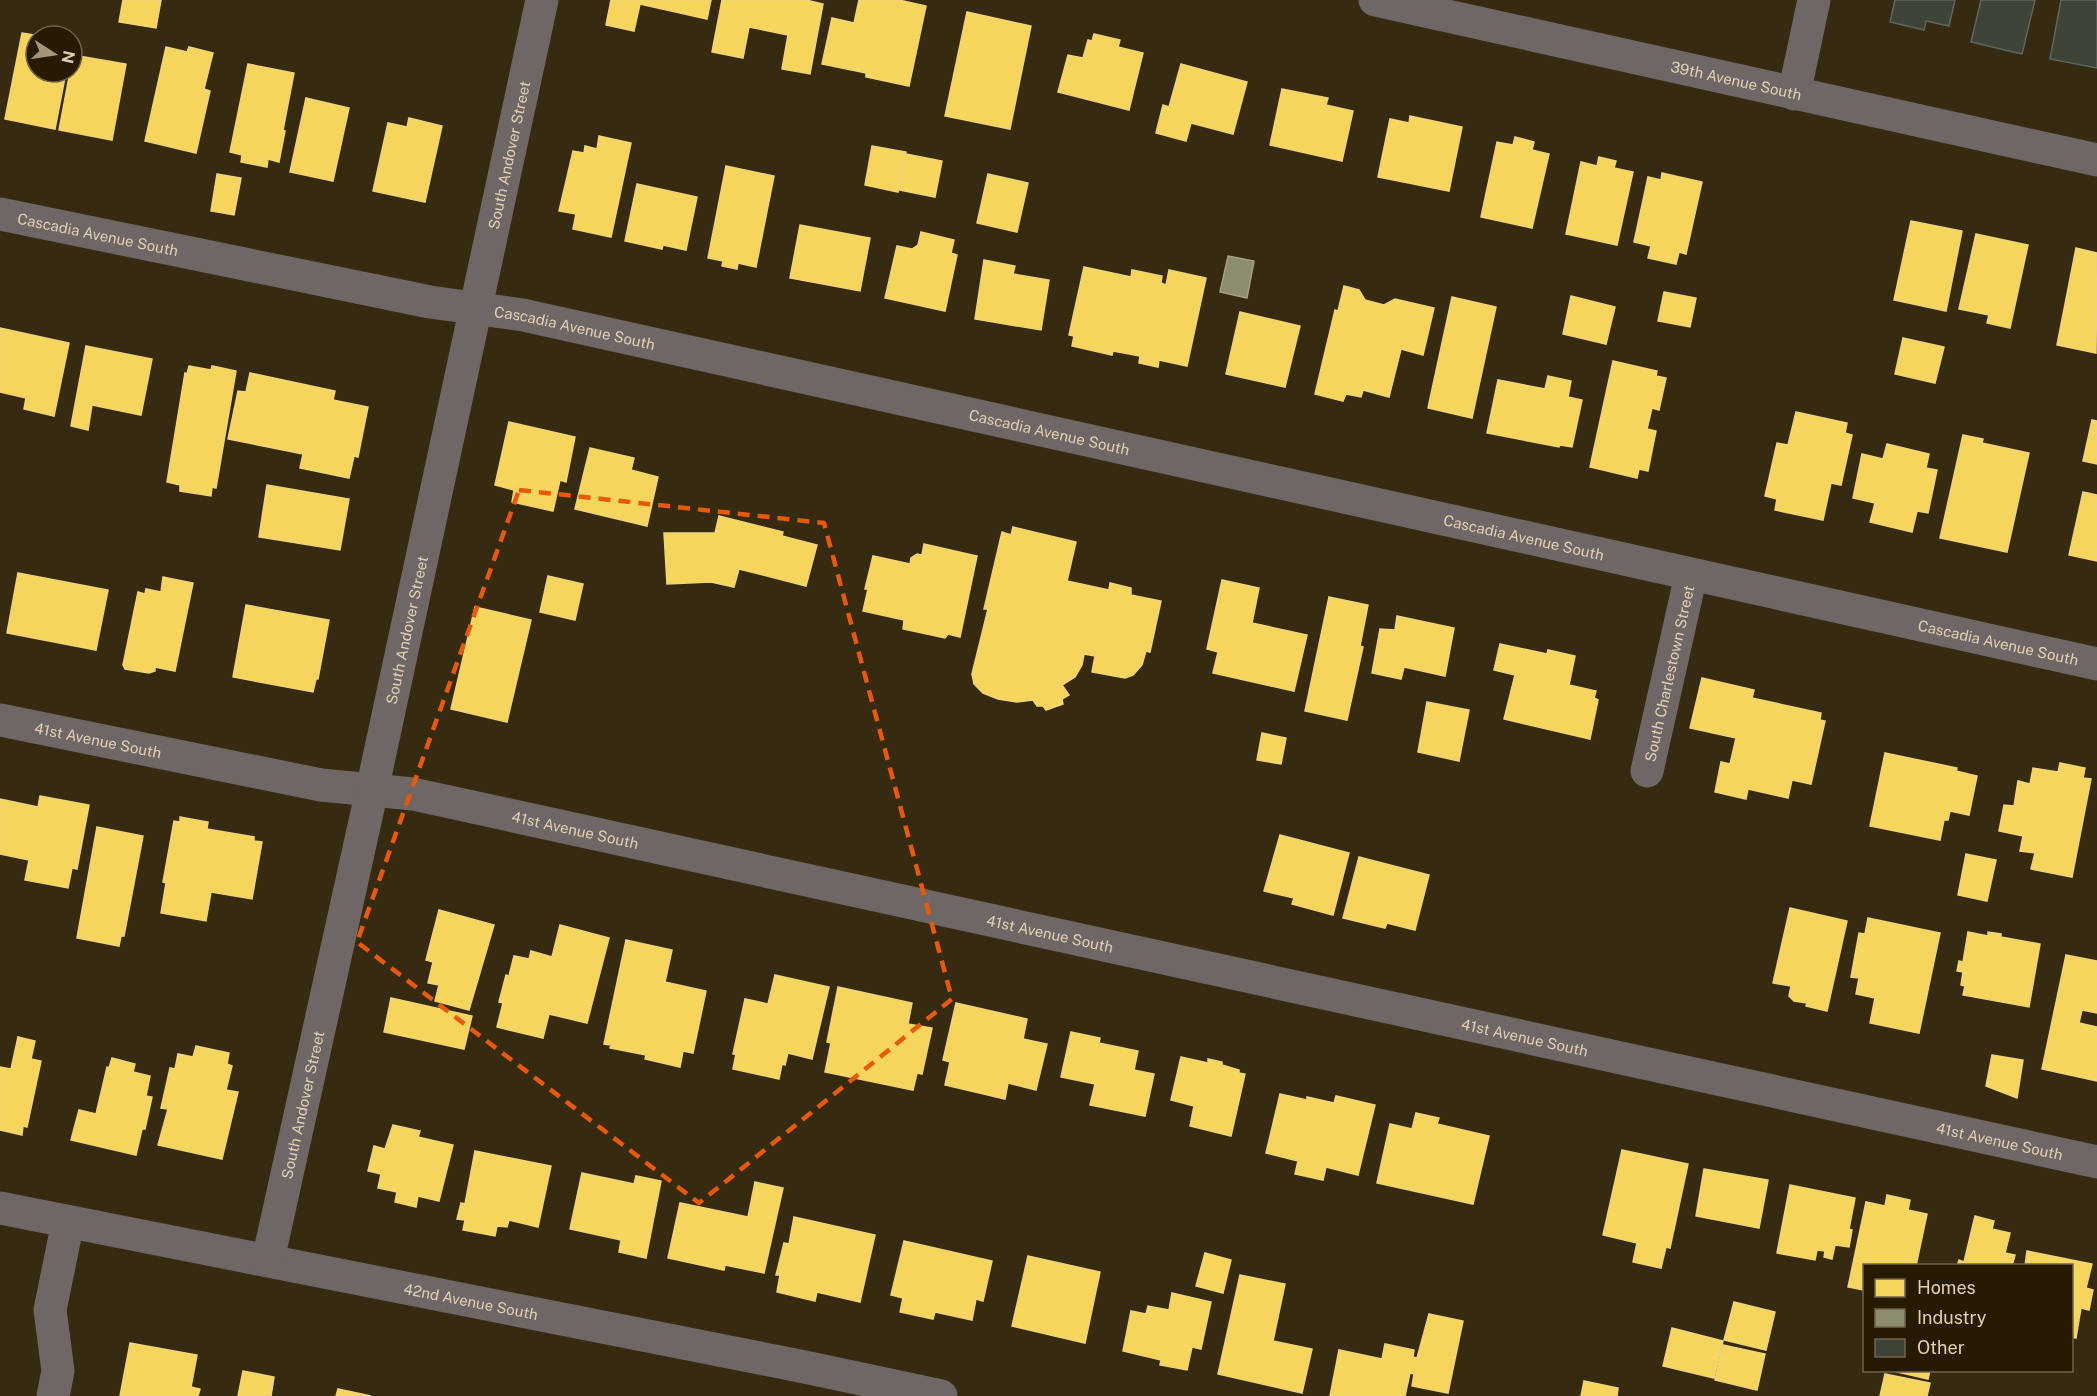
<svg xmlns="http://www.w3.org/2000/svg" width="2097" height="1396" font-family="'Public Sans',sans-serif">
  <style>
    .homes { fill: #f6d55c; stroke: #f0d476; stroke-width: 1.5 }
    .industry { fill: #8c8c6e; stroke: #a6a083; stroke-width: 1.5 }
    .building { fill: #3f4439; stroke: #5b675c; stroke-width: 1.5 }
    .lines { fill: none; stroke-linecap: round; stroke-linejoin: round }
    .minor { stroke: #6f6765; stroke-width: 33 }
    .marked { fill: none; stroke: #e8590c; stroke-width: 4.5; stroke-dasharray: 12 8; stroke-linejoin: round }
    .labels { text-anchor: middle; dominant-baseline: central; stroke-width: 6; stroke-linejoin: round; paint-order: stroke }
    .street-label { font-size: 15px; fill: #e1d0b3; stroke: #261a02 }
  </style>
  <rect width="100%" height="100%" fill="#362a10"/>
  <g class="homes">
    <polygon points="123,0 161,0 156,28 119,22"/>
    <polygon points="611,0 711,0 707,19 640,4 634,31 606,25"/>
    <polygon points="722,0 806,0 823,4 810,74 782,69 788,35 749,27 743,58 712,52"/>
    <polygon points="859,0 899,0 926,6 909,86 866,77 866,73 822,64 832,18 854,23"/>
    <polygon points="967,12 1031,26 1010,129 945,116"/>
    <polygon points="22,33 40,36 36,36 36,72 66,72 55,129 5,119"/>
    <polygon points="1094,34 1120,40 1118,47 1143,53 1129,110 1058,92 1068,55 1083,58 1088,40 1092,41"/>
    <polygon points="166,47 187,52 189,47 213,53 204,89 210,91 196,153 145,141"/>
    <polygon points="73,55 126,64 112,140 59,130 70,72 72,72"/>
    <polygon points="248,64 294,73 283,130 285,131 279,162 268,159 267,167 241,162 242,155 230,152"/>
    <polygon points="1181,64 1247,82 1233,134 1191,123 1186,141 1156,133 1163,105 1169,107"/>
    <polygon points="1282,89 1328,98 1326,105 1353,111 1342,161 1270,145"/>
    <polygon points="306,98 349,108 333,181 290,172"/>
    <polygon points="1410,116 1462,127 1449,191 1378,177 1390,119 1409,123"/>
    <polygon points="409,118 442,126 425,202 373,191 388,123 407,127"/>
    <polygon points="599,136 631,143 611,237 573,229 576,214 559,211 573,151 584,153 585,146 597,149"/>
    <polygon points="1515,137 1534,142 1532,150 1549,154 1532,228 1481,217 1497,142 1513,145"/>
    <polygon points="872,146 906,152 898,192 865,185"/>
    <polygon points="906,154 942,161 935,197 899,190"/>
    <polygon points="1599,157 1616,161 1614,168 1633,172 1617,245 1566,234 1581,162 1597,166"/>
    <polygon points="726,166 774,176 756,267 738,263 737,269 722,266 723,261 708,258"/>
    <polygon points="1662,173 1702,182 1686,254 1679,252 1676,264 1648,258 1651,246 1634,242 1648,177 1661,180"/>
    <polygon points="217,174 241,178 234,215 211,211"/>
    <polygon points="988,174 1028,183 1017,232 977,223"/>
    <polygon points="637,184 697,197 686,250 663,245 662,249 625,241"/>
    <polygon points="1911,221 1962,231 1946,311 1894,300"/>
    <polygon points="800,225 870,238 860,291 790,278"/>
    <polygon points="921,232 954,240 951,253 957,255 945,311 885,298 897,246 912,249 918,245"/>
    <polygon points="1976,234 2028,245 2010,328 1987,323 1989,315 1959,309"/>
    <polygon points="2076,248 2097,253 2096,353 2057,345"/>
    <polygon points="984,260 1015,266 1013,274 1049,280 1041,330 975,319"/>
    <polygon points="1084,267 1131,277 1132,270 1162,276 1161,283 1166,285 1169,270 1206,278 1187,366 1159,360 1158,367 1139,363 1140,356 1113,351 1112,355 1072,346 1074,336 1069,335"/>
    <polygon points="1344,286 1359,290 1365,300 1384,305 1395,299 1434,308 1423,355 1401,349 1389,397 1363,390 1361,397 1346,394 1343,401 1315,394 1335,310 1338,311"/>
    <polygon points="1664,292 1696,298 1690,327 1658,321"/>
    <polygon points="1571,296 1615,307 1606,344 1563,334"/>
    <polygon points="1452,297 1496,307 1472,418 1428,408"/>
    <polygon points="1240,312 1300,326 1285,387 1226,374"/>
    <polygon points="0,328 69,343 54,416 24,409 26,398 0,392"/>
    <polygon points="1903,338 1944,347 1935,383 1895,374"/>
    <polygon points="86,346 152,359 141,415 92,405 88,430 71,426"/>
    <polygon points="1613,361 1657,371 1656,376 1666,378 1659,410 1652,408 1647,429 1656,431 1648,471 1639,469 1637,478 1590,467"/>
    <polygon points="189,366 211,370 212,366 236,371 216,488 212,487 211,496 180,491 180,485 167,482 185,373 187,374"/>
    <polygon points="250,373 335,391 333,400 368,407 358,457 354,456 349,478 300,468 303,454 228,439 238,391 246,392"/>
    <polygon points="1548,376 1571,381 1568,397 1582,400 1572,447 1560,445 1559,447 1487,433 1498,380 1545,389"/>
    <polygon points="1796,412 1847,423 1845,433 1852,435 1841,485 1831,483 1823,520 1775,510 1777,499 1765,496 1777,443 1788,445"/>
    <polygon points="2092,420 2097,421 2097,464 2083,461"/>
    <polygon points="509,422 575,437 566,482 560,480 553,511 512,502 514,490 495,485"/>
    <polygon points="1963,435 1983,439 1982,443 2029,453 2007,552 1940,538"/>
    <polygon points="1887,444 1929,454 1926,468 1937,470 1928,513 1917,511 1912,532 1870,522 1875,503 1853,498 1862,454 1883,459"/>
    <polygon points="590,448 634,458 631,470 658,477 647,526 575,509"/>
    <polygon points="267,485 349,499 340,550 259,537"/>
    <polygon points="2083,492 2097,495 2097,561 2069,555"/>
    <polygon points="719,516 783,532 782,536 817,545 806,586 739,569 734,587 711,582 667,584 664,533 715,533"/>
    <polygon points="1013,527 1076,542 1067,581 1109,590 1110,583 1131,588 1131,595 1161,601 1150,652 1146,651 1142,665 1133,675 1125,678 1092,672 1095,656 1084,654 1082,665 1075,677 1062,685 1069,695 1062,699 1063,704 1046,710 1043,706 1037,706 1033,700 1017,702 998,699 983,693 974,684 972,674 988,609 984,609 1002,532 1011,535"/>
    <polygon points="924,544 977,556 960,637 948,634 945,638 903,629 904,620 863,611 868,589 865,589 873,556 910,564 911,558 917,554 922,555"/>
    <polygon points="18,573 108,590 96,650 7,633"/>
    <polygon points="548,576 583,584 575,620 540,612"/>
    <polygon points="163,577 193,583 175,671 155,667 155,671 149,673 125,669 123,665 138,592 145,594 146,589 161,592"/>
    <polygon points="1222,580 1259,588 1252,623 1307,635 1294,691 1213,673 1218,652 1207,649"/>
    <polygon points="1329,597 1368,605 1360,646 1363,647 1347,720 1305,711"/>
    <polygon points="246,605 329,620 318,679 316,679 313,692 233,677"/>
    <polygon points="475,607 531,620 507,722 451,709"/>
    <polygon points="1397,616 1454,628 1445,676 1404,667 1401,679 1372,673 1380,629 1395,630"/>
    <polygon points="1500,644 1547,654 1548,650 1575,656 1569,685 1596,691 1594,698 1598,700 1590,739 1504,719 1515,675 1494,670"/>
    <polygon points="1702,678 1754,690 1752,698 1821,713 1820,720 1825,721 1811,784 1792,780 1788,798 1748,789 1746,799 1715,792 1721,762 1730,764 1736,738 1690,728"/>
    <polygon points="1427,702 1469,710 1459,761 1418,752"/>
    <polygon points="1262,733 1286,738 1281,764 1257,760"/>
    <polygon points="1885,753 1957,768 1956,771 1977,776 1969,815 1950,811 1948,820 1944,820 1940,840 1870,826"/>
    <polygon points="2060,763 2085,768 2083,778 2091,779 2072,877 2031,869 2035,853 2020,851 2023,836 1999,831 2004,805 2014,806 2018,781 2030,784 2033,768 2058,772"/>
    <polygon points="40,796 89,805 77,869 72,868 68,888 25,880 29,860 0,854 0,799 38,807"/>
    <polygon points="180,817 208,822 207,829 254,837 254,841 262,842 252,899 211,892 206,921 161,913 166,883 163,882 174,821 180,822"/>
    <polygon points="97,827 143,836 124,936 121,936 119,946 77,938"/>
    <polygon points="1280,835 1349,853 1333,915 1292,904 1294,898 1264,891"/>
    <polygon points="1966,854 1996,860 1987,901 1958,895"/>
    <polygon points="1359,857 1429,875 1415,930 1387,923 1385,928 1343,918"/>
    <polygon points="1790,908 1847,921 1827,1011 1806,1006 1807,1003 1794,1001 1789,996 1791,986 1773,983"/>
    <polygon points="439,910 494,925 469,1010 435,1001 439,985 428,983 433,962 426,960"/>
    <polygon points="1868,918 1940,933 1919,1033 1870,1023 1875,998 1856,994 1859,978 1851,977 1859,933 1865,934"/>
    <polygon points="560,925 609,938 587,1023 549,1014 543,1038 497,1027 503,1003 499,1002 506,975 509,976 514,956 529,959 531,951 552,957"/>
    <polygon points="1968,932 1988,936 1988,932 2001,934 2001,937 2040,944 2029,1007 1963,995 1965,986 1961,985 1963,972 1957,971 1959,961 1963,962"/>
    <polygon points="626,940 672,950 665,982 706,991 693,1053 683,1051 680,1067 645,1059 646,1055 610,1048 611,1045 604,1044"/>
    <polygon points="2066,955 2097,961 2097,1013 2082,1010 2079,1023 2097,1027 2097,1081 2042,1069"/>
    <polygon points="775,975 829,987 812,1059 788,1053 785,1065 782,1064 779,1079 733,1069 736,1054 733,1054 745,999 768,1004"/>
    <polygon points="838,987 912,1003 908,1024 932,1028 922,1074 917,1073 913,1090 825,1072 831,1043 827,1042"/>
    <polygon points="391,998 472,1016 464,1049 384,1032"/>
    <polygon points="956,1003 1027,1019 1023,1039 1047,1044 1036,1090 1008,1083 1005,1099 945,1085 950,1062 943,1060"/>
    <polygon points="1071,1032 1100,1038 1099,1043 1138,1051 1134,1070 1154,1074 1145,1116 1090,1105 1095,1084 1061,1077"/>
    <polygon points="18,1037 35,1041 31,1059 41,1061 27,1127 23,1126 22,1135 0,1130 0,1067 11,1069"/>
    <polygon points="196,1046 229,1053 227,1064 232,1066 226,1090 238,1092 222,1159 158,1145 168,1109 161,1108 170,1068 175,1069 178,1054 193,1057"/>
    <polygon points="1992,1055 2023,1060 2017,1098 1986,1086"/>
    <polygon points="1181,1057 1208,1063 1208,1059 1222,1062 1222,1065 1239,1070 1239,1073 1245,1074 1231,1136 1190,1126 1194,1106 1171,1100"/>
    <polygon points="112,1058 135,1064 133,1072 150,1076 146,1096 152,1097 145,1129 142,1129 136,1155 71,1140 79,1110 96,1114 107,1067 109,1068"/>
    <polygon points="1280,1094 1307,1100 1307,1097 1334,1103 1336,1096 1375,1105 1358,1175 1326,1167 1323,1180 1295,1174 1298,1161 1266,1153"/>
    <polygon points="1416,1113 1439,1118 1437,1124 1489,1136 1473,1204 1377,1183 1390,1124 1412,1129"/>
    <polygon points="393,1125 420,1131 418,1137 453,1145 439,1201 418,1196 416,1207 395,1202 397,1192 378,1188 381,1174 368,1171 374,1146 385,1149"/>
    <polygon points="1622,1150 1688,1164 1670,1248 1666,1247 1661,1268 1633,1262 1637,1243 1603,1235"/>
    <polygon points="475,1151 551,1166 538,1227 509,1220 507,1227 497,1226 495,1236 463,1230 465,1220 457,1219 461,1203 465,1204"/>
    <polygon points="1704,1169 1768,1180 1759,1228 1696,1216"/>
    <polygon points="582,1173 634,1184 636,1176 661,1181 646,1258 619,1252 621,1240 570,1229"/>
    <polygon points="755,1182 783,1188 764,1273 725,1265 724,1270 668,1258 680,1203 748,1217"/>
    <polygon points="1790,1185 1855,1198 1849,1229 1852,1230 1849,1247 1835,1245 1832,1259 1824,1257 1825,1251 1817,1250 1815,1260 1777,1253"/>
    <polygon points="1887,1195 1910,1200 1908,1210 1927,1214 1916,1266 1864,1266 1864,1290 1848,1287 1866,1202 1885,1206"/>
    <polygon points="1975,1216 1994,1221 1992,1229 2010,1233 2005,1253 2015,1255 2012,1266 1957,1266 1959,1260 1964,1262"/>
    <polygon points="794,1217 875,1235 860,1302 817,1292 815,1301 777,1292 780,1275 776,1275 784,1243 789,1244"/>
    <polygon points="904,1241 992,1261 983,1301 976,1299 972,1320 935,1312 933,1319 900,1312 903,1298 891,1295"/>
    <polygon points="2027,1251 2092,1264 2086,1288 2093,1290 2089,1310 2081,1308 2076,1338 2072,1337 2072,1266 2025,1266"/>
    <polygon points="1205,1253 1231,1260 1223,1293 1196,1286"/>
    <polygon points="1028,1256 1100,1272 1085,1343 1012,1326"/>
    <polygon points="1240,1275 1285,1284 1273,1341 1312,1349 1302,1393 1218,1374"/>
    <polygon points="1172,1293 1211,1302 1201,1349 1192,1347 1187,1370 1160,1365 1161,1360 1123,1351 1131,1311 1146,1314 1148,1306 1169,1310"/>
    <polygon points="1734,1302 1775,1312 1766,1350 1724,1340"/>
    <polygon points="1429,1314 1463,1321 1448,1393 1412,1386 1414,1374 1410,1373 1405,1396 1330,1396 1339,1350 1382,1359 1385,1344 1414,1350 1413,1357 1417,1358"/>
    <polygon points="1672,1328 1723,1341 1714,1378 1663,1366"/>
    <polygon points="130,1343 197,1355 191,1387 200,1389 198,1396 120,1396"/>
    <polygon points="1723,1345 1765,1354 1757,1390 1715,1380"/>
    <polygon points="1889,1370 1930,1370 1928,1379"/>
    <polygon points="243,1371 274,1377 271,1396 238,1396"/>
    <polygon points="1885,1374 1930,1383 1927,1396 1880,1396"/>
    <polygon points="1584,1381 1618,1388 1617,1396 1581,1396"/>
    <polygon points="338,1389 371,1396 336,1396"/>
  </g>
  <polygon class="industry" points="1228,256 1254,261 1247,298 1220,292"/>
  <g class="building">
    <polygon points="1895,0 1955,0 1949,26 1926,21 1924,30 1890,22"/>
    <polygon points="1981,0 2035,0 2022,54 1971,42"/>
    <polygon points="2061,0 2097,0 2097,68 2050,59"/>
  </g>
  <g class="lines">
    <g class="minor">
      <path id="s1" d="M1375,0L2097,160"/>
      <polyline points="1794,94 1814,0"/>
      <path id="s2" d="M0,214L430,302L523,315L2097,664"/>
      <path id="s3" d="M0,720L321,785L413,794L2097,1162"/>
      <path id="s4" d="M1647,771L1691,575"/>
      <path id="s5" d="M0,1208L800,1366L941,1396"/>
      <path id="s6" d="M268,1260L372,790L542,0"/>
      <polyline points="53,1396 58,1371 50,1310 68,1222"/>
    </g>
  </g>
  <path class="marked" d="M519,490L824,523L952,999L699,1203L357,942Z"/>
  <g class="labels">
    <g class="street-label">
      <text stroke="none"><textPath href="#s1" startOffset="370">39th Avenue South</textPath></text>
      <text stroke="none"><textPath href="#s6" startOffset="1131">South Andover Street</textPath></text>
      <text stroke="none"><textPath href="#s2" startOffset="100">Cascadia Avenue South</textPath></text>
      <text stroke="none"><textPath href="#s2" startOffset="586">Cascadia Avenue South</textPath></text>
      <text stroke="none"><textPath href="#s2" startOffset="1072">Cascadia Avenue South</textPath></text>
      <text stroke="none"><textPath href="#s2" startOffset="1558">Cascadia Avenue South</textPath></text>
      <text stroke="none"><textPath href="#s6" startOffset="645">South Andover Street</textPath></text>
      <text stroke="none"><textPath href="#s2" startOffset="2044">Cascadia Avenue South</textPath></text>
      <text stroke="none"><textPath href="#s4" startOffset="100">South Charlestown Street</textPath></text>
      <text stroke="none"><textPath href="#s3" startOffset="100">41st Avenue South</textPath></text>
      <text stroke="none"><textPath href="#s3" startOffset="586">41st Avenue South</textPath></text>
      <text stroke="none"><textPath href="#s3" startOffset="1072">41st Avenue South</textPath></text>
      <text stroke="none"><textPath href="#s3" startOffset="1558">41st Avenue South</textPath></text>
      <text stroke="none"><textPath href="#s6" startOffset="159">South Andover Street</textPath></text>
      <text stroke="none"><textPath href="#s3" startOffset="2044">41st Avenue South</textPath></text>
      <text stroke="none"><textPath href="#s5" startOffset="480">42nd Avenue South</textPath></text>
    </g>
  </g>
  <rect x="1863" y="1264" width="210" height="108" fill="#261a02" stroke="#716349" stroke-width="1.5"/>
  <rect x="1875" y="1279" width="30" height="18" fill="#f6d55c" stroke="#716349" stroke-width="1.5"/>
  <text x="1917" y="1294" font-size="18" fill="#e1d0b3">Homes</text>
  <rect x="1875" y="1309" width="30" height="18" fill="#8c8c6e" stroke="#716349" stroke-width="1.5"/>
  <text x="1917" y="1324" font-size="18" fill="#e1d0b3">Industry</text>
  <rect x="1875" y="1339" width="30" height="18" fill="#3f4439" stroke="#716349" stroke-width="1.5"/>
  <text x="1917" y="1354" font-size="18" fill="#e1d0b3">Other</text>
  <g transform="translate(54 54) rotate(102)"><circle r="28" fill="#261a02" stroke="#716349" stroke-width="1.5"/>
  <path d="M0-4.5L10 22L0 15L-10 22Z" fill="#a5967a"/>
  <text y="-9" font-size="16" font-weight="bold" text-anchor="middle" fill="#e1d0b3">N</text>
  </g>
</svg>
